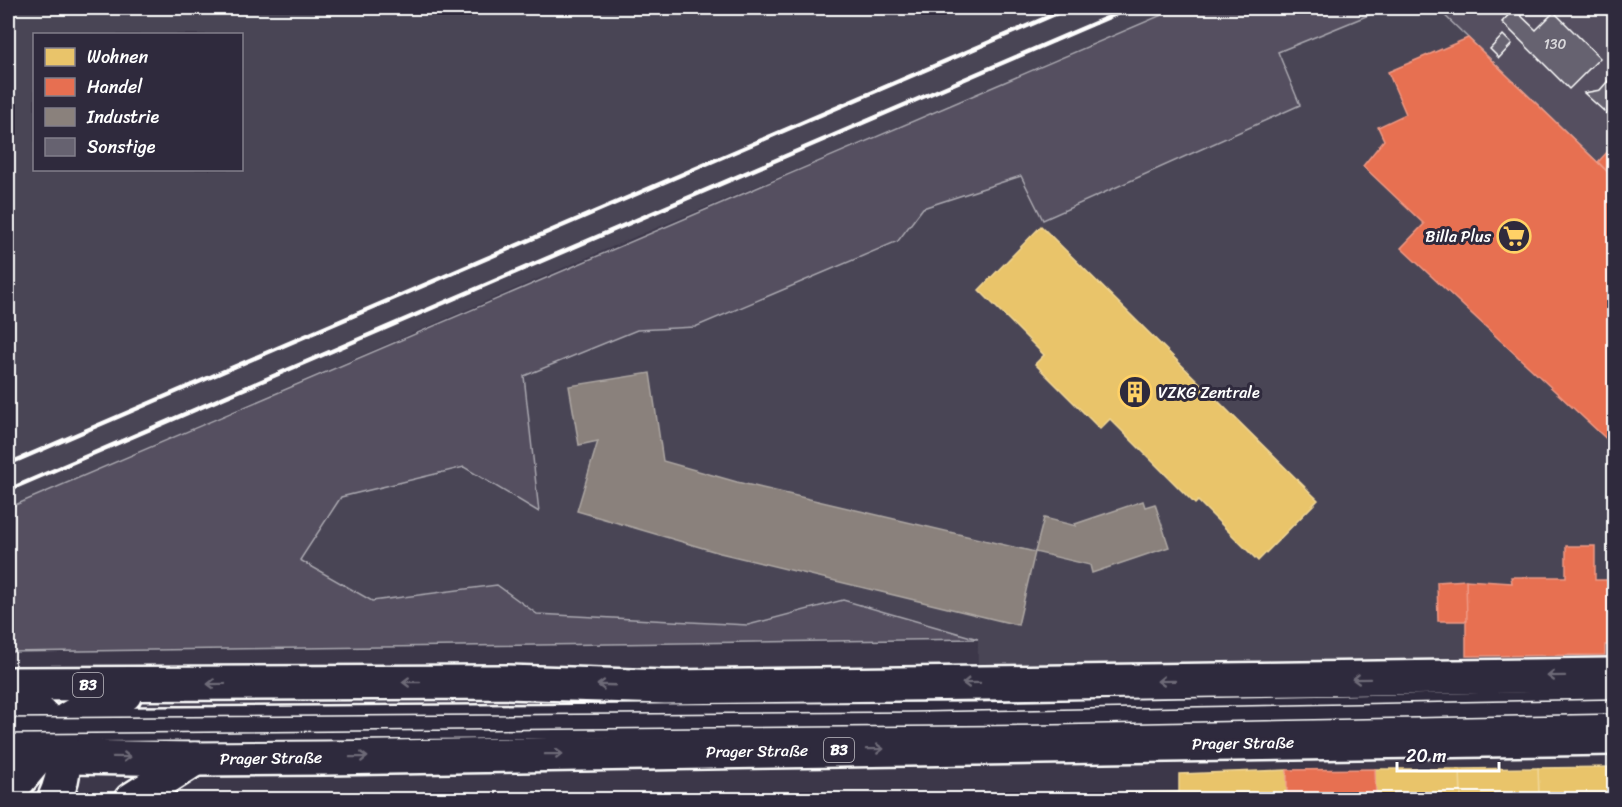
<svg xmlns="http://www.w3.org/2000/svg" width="1622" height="807" font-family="Sriracha,sans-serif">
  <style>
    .built { fill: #494455; fill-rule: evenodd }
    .green { fill: #555060; stroke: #aaa8b0; stroke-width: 1.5 }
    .homes { fill: #e9c46a; stroke: #f0d697; stroke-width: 1.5 }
    .shops { fill: #e76f51; stroke: #ee9a85; stroke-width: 1.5 }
    .industry { fill: #8a817c; stroke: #ada7a3; stroke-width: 1.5 }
    .building { fill: #666270; stroke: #fff; stroke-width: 1.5 }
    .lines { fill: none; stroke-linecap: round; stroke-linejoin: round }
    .minor-casing { stroke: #fff; stroke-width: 38 }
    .major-casing { stroke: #fff; stroke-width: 38 }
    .minor { stroke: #2f2a3d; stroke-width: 33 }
    .major { stroke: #2f2a3d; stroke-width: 33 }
    .tram { stroke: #fff; stroke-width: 1.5 }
    .rail { stroke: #fff; stroke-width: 4.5 }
    .oneway { stroke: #6d6a77 }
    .labels { text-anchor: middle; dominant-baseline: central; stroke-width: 6; stroke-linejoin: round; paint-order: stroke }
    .number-label { font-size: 14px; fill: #d9d8db }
    .shield { fill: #2f2a3d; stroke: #c1bfc5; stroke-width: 1.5 }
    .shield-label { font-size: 15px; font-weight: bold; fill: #fff }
    .poi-label { font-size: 16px; fill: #fff; stroke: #2f2a3d; text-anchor: end }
    .street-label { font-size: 16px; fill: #fff; stroke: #2f2a3d }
  </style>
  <rect width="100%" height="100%" fill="#3c3749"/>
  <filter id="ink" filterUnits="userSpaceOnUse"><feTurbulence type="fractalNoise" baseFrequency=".0167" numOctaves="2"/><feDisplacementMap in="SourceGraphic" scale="12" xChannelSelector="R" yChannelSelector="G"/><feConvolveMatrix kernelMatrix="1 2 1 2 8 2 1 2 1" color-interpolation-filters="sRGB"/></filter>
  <g filter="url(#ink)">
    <g class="built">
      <path d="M8,8H1185L635,237L8,508ZM34,34H242V170H34Z"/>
      <polygon points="1386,8 1437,8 1614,178 1614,709 977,719 978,639 843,600 748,625 537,614 497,585 372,601 300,560 341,497 464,467 538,512 523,376 637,330 695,327 898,241 923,208 1021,176 1044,220 1300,106 1277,52"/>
    </g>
    <g class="green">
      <polygon points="1178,8 1386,8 1278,52 1300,105 1043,220 1021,176 923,208 898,241 695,327 637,330 524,376 539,512 464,467 341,497 300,560 372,601 497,585 537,614 748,625 843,600 978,639 8,652 8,508"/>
      <polygon points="1437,8 1614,8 1614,178"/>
    </g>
    <g class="homes">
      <polygon points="1041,226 1318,500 1258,561 1198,501 1195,504 1110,419 1100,429 1035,364 1044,355 979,290"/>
      <polygon points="1614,767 1614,800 1539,800 1538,768"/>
      <polygon points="1538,768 1539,800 1461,800 1460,769"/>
      <polygon points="1375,769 1460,769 1461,800 1376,800"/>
      <polygon points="1287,770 1287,800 1179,800 1179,774"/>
      <polygon points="1179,792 1179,800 990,800 990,795"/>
    </g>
    <g class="shops">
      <polygon points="1468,38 1614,178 1614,446 1401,248 1424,224 1363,166 1384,140 1378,127 1406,114 1388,72"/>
      <polygon points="1614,145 1614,178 1598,162"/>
      <polygon points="1566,546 1595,546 1595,580 1614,580 1614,645 1605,645 1605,655 1466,656 1466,580 1512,583 1511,577 1566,577"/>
      <polygon points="1466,580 1467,621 1438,621 1437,582"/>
      <polygon points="1375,769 1376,800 1287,800 1287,770"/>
    </g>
    <g class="industry">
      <polygon points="650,373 663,461 737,482 1035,552 1018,625 720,553 577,511 598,441 579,445 569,386"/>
      <polygon points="1143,501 1145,507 1155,504 1169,547 1092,573 1090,565 1035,552 1044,518 1076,526 1075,524"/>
    </g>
    <g class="building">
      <polygon points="1514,9 1536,30 1554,12 1600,58 1569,89 1502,22"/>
      <polygon points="1503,35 1512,44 1499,58 1490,49"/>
      <polygon points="1614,74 1614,120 1584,93 1600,90"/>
    </g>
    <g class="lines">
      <defs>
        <polyline id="minor" points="8,725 977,719 1614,707"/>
        <g id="major">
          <polyline points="8,684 507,682 665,687 1614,675"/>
          <path d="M8,691C53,716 79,746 54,800"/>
          <polyline points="8,756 195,759 325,758 1614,738"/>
          <polyline points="8,793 39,756 57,729 69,718 104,698 125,694"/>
          <polyline points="131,800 195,759"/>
        </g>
      </defs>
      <use href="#minor" class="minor-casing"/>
      <use href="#major" class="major-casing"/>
      <use href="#minor" class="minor"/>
      <use href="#major" class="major"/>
      <g class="tram">
        <polyline points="8,718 913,712 1614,699"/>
        <polyline points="8,734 1041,725 1614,714"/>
      </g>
      <g class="rail">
        <polyline points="8,464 1069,8"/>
        <polyline points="8,490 1130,8"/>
      </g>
    </g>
    <defs><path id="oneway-shaft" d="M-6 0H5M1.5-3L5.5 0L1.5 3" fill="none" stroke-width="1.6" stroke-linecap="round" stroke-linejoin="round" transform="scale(1.5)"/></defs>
    <g class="oneway">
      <use href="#oneway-shaft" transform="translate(1556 676) rotate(179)"/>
      <use href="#oneway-shaft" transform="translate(1361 679) rotate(179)"/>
      <use href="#oneway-shaft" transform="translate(1166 681) rotate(179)"/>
      <use href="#oneway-shaft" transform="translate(411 682) rotate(180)"/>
      <use href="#oneway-shaft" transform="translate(971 683) rotate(179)"/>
      <use href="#oneway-shaft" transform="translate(216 684) rotate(179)"/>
      <use href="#oneway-shaft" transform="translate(606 685) rotate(-178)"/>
      <use href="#oneway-shaft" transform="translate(875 749) rotate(-1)"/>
      <use href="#oneway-shaft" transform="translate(554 754) rotate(-1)"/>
      <use href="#oneway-shaft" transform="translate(122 757) rotate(1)"/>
      <use href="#oneway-shaft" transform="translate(359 757) rotate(-1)"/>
    </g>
  </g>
  <defs>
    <symbol id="supermarket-ring" viewBox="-11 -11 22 22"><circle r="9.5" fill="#2f2a3d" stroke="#ffd166" stroke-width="1.5"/><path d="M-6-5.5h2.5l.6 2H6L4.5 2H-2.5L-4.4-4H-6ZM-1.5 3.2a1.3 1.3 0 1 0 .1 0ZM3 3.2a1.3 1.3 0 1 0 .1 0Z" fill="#ffd166"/></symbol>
    <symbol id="building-ring" viewBox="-11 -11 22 22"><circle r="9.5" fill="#2f2a3d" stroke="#ffd166" stroke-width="1.5"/><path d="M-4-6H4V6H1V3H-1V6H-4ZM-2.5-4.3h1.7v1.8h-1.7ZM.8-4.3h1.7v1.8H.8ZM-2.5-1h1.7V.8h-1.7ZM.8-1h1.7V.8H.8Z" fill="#ffd166"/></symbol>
  </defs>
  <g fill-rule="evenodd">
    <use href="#supermarket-ring" x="1495" y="217" width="38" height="38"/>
    <use href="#building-ring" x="1116" y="373" width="38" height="38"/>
  </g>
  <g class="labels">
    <g class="number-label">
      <text x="1555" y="44">130</text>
    </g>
    <g class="shield">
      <rect x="73" y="673" width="30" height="24" rx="4.5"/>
      <rect x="824" y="738" width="30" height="24" rx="4.5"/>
    </g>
    <g class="shield-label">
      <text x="88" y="685">B3</text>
      <text x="839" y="750">B3</text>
    </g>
    <g class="poi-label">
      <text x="1491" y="236">Billa Plus</text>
      <text x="1158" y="392" text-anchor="start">VZKG Zentrale</text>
    </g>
    <g class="street-label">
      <text transform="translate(1243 743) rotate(-1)">Prager Straße</text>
      <text transform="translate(757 751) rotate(-1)">Prager Straße</text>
      <text transform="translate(271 758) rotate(-1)">Prager Straße</text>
    </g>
  </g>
  <rect width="1622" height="807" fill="none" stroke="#2f2a3d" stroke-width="30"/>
  <rect x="15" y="15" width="1592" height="777" fill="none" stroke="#fff" stroke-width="2" filter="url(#ink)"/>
  <rect x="33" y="33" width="210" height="138" fill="#2f2a3d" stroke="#827f8b" stroke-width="1.5"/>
  <rect x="45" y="48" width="30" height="18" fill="#e9c46a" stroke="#827f8b" stroke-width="1.5"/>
  <text x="87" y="63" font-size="18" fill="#ffffff">Wohnen</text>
  <rect x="45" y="78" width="30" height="18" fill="#e76f51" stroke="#827f8b" stroke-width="1.5"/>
  <text x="87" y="93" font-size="18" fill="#ffffff">Handel</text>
  <rect x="45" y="108" width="30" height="18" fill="#8a817c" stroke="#827f8b" stroke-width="1.5"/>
  <text x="87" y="123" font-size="18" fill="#ffffff">Industrie</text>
  <rect x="45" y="138" width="30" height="18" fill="#666270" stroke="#827f8b" stroke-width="1.5"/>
  <text x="87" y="153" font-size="18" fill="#ffffff">Sonstige</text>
  <path d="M1397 762v9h102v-9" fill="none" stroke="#ffffff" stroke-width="3"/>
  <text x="1406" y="762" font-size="18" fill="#ffffff" stroke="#2f2a3d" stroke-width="4.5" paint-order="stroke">20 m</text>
</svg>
